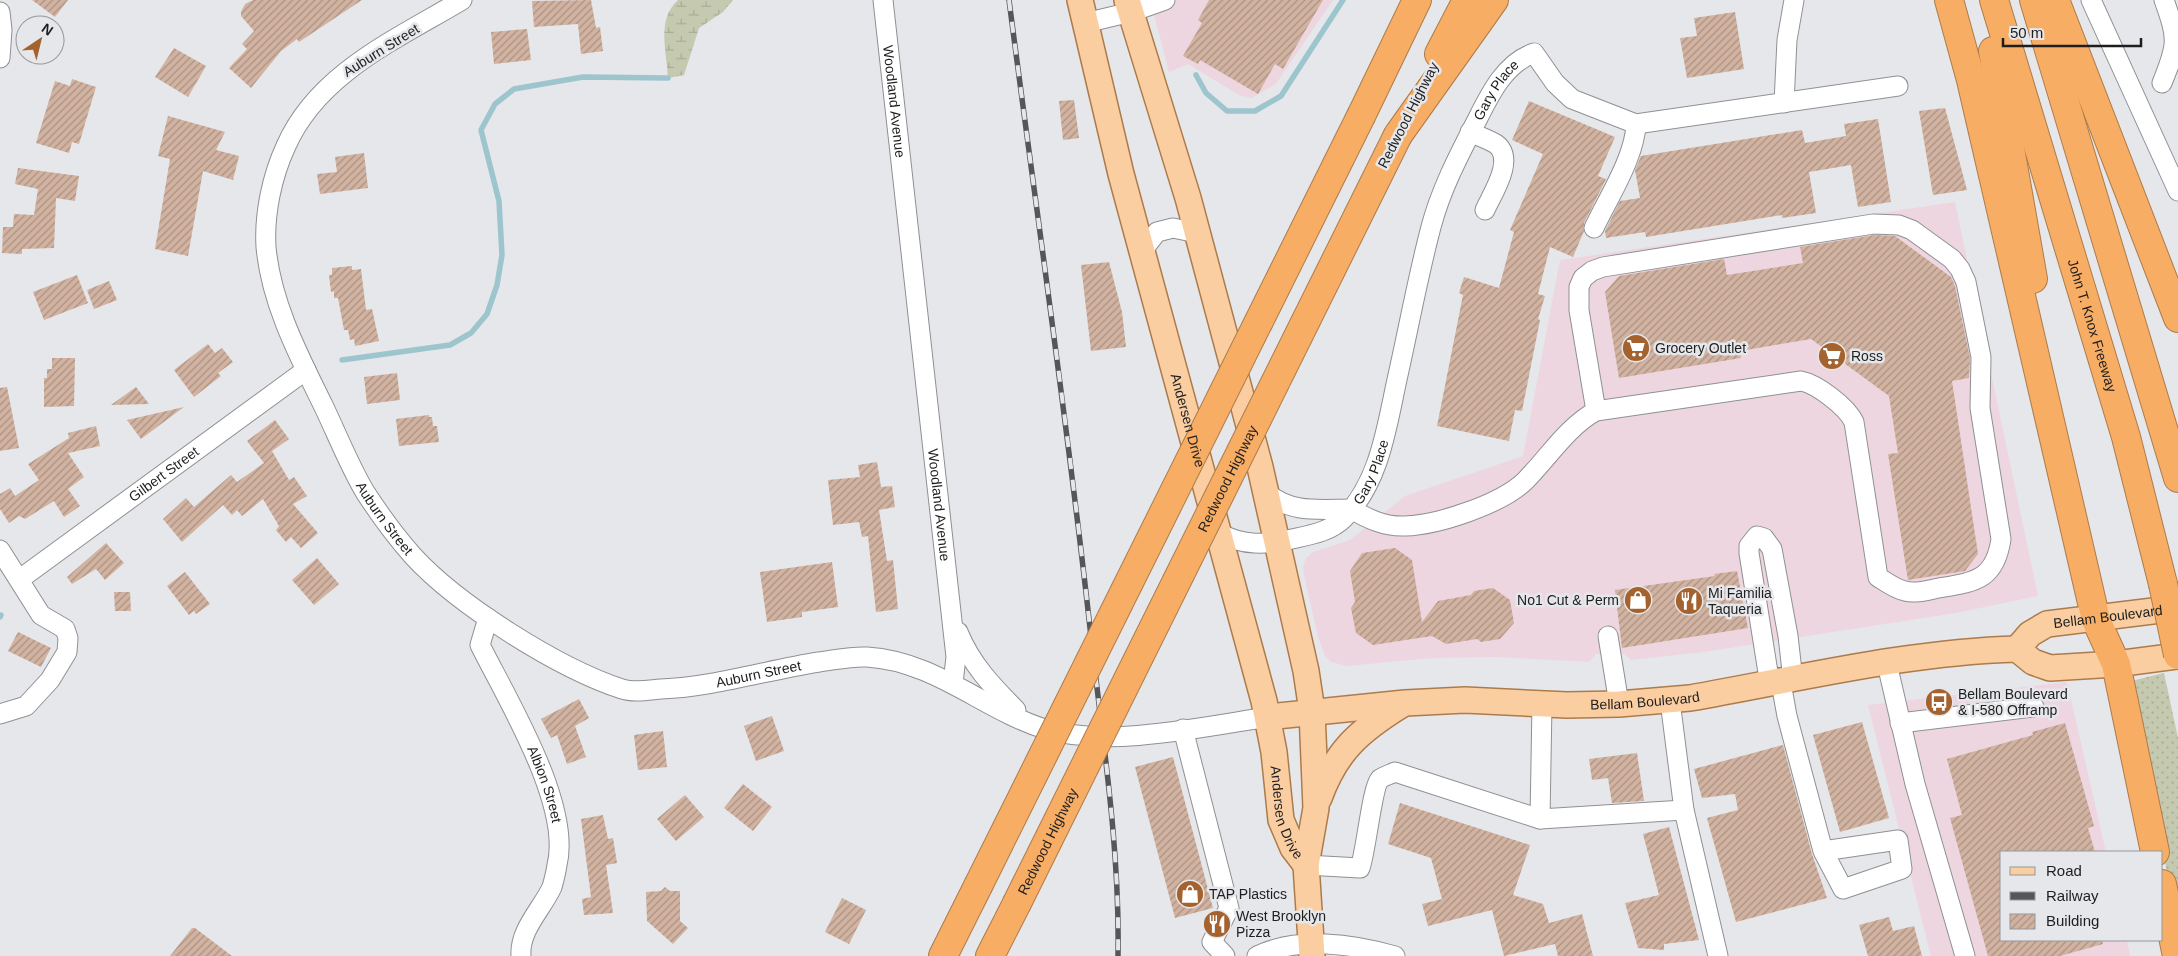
<svg xmlns="http://www.w3.org/2000/svg" width="2178" height="956" font-family="Helvetica,sans-serif">
  <style>
    .commercial { fill: #eed6e0 }
    .grass { fill: url(#grass-dots) }
    .wetland { fill: url(#wetland-marsh) }
    .lines { fill: none; stroke-linecap: round; stroke-linejoin: round }
    .stream { stroke: #9dc5ce; stroke-width: 5.5 }
    .building { fill: url(#building-hatch) }
    .minor-casing { stroke: #8f9093; stroke-width: 21 }
    .major-casing { stroke: #ac7b4c; stroke-width: 28 }
    .highway-casing { stroke: #ac7b4c; stroke-width: 30 }
    .minor { stroke: #fff; stroke-width: 19 }
    .major { stroke: #fbcea2; stroke-width: 25 }
    .highway { stroke: #f8ad64; stroke-width: 28 }
    .rail-casing { stroke: #565658; stroke-width: 5.5 }
    .rail { stroke: #e6e7ea; stroke-width: 4; stroke-dasharray: 11; stroke-linecap: butt }
    .highway-bridge-casing { stroke: #ac7b4c; stroke-width: 30; stroke-linecap: butt }
    .highway-bridge { stroke: #f8ad64; stroke-width: 28 }
    .labels { text-anchor: middle; dominant-baseline: central; stroke-width: 5; stroke-linejoin: round; paint-order: stroke }
    .street-label { font-size: 14px; fill: #1e1e1f; stroke: #e6e7ea }
    .poi-label { font-size: 14px; fill: #1e1e1f; stroke: #e6e7ea; text-anchor: start }
  </style>
  <defs>
    <pattern id="grass-dots" width="8" height="8" patternUnits="userSpaceOnUse" patternTransform="scale(1.25)"><rect width="8" height="8" fill="#c5c9af"/><path d="M2 2h.1M6 6h.1" fill="none" stroke="#a9ac96" stroke-width="1.8" stroke-linecap="round"/></pattern>
    <pattern id="wetland-marsh" width="20" height="14" patternUnits="userSpaceOnUse" patternTransform="scale(1.25)"><rect width="20" height="14" fill="#c5c9af"/><path d="M1 5h8M5 5V1M11 12h8M15 12V8" fill="none" stroke="#a9ac96"/></pattern>
    <pattern id="building-hatch" width="6" height="6" patternUnits="userSpaceOnUse" patternTransform="scale(1.25)"><rect width="6" height="6" fill="#d2b3a1"/><path d="M-1 1l2-2M0 6l6-6M5 7l2-2" fill="none" stroke="#aa9183"/></pattern>
  </defs>
  <rect width="100%" height="100%" fill="#e6e7ea"/>
  <g class="commercial">
    <polygon points="1150,0 1333,0 1276,84 1252,98 1239,95 1188,64 1169,72"/>
    <polygon points="1955,202 2038,596 1956,613 1703,652 1631,660 1624,654 1596,654 1589,662 1497,657 1433,658 1347,666 1331,662 1325,656 1318,637 1304,575 1303,567 1306,558 1313,552 1350,540 1405,496 1523,456 1560,260"/>
    <polygon points="2067,682 2106,852 2002,852 2002,940 2127,940 2130,956 1931,956 1868,705"/>
  </g>
  <polygon class="grass" points="2164,673 2178,738 2178,924 2127,682"/>
  <path class="wetland" d="M678,0H733L723,12L699,28L684,75L668,78C667,51 656,20 678,0Z"/>
  <g class="lines">
    <g class="stream">
      <polyline points="1196,75 1206,93 1227,111 1255,111 1281,96 1343,0"/>
      <polyline points="342,360 450,345 471,333 487,314 497,285 502,255 499,201 481,130 495,104 514,89 583,77 668,78"/>
      <polyline points="0,617 1,615"/>
    </g>
  </g>
  <g class="building">
    <polygon points="32,0 68,0 55,17"/>
    <polygon points="253,0 362,0 299,42 297,39 281,51 251,88 229,68 247,49 242,44 254,31 241,16 241,12 245,4"/>
    <polygon points="591,0 596,28 600,27 603,51 581,54 578,24 534,27 532,1"/>
    <polygon points="1209,0 1323,0 1283,69 1275,64 1258,94 1200,60 1198,64 1183,56 1202,23 1198,20"/>
    <polygon points="1735,12 1744,69 1687,78 1680,38 1697,36 1694,18"/>
    <polygon points="527,29 531,60 494,64 491,32"/>
    <polygon points="174,48 206,66 188,97 155,77"/>
    <polygon points="72,79 96,87 79,144 72,142 69,153 36,143 55,81 70,86"/>
    <polygon points="1074,100 1079,138 1063,140 1059,101"/>
    <polygon points="1529,101 1615,137 1598,176 1606,179 1584,223 1584,231 1573,257 1550,247 1538,294 1545,296 1538,319 1540,320 1522,411 1515,410 1509,441 1437,426 1463,295 1459,293 1464,277 1499,288 1514,232 1510,230 1543,154 1512,140"/>
    <polygon points="1945,108 1967,190 1933,195 1919,111"/>
    <polygon points="168,116 225,132 216,150 239,156 233,180 203,171 188,256 155,249 170,159 158,156"/>
    <polygon points="1878,119 1891,202 1858,207 1851,165 1809,172 1816,213 1782,218 1782,215 1646,237 1645,232 1606,238 1605,231 1620,201 1640,198 1635,170 1641,156 1802,130 1805,143 1846,136 1844,124"/>
    <polygon points="364,153 368,188 320,194 317,174 337,172 335,157"/>
    <polygon points="18,168 79,176 75,201 56,198 54,248 22,249 22,254 2,253 3,227 13,227 14,214 34,215 38,189 15,184"/>
    <polygon points="1874,235 1895,236 1951,277 1955,286 1970,358 1969,378 1952,381 1978,554 1965,571 1908,580 1888,454 1898,453 1889,396 1811,339 1740,351 1741,358 1619,378 1605,292 1619,276 1724,259 1727,275 1803,263 1800,247"/>
    <polygon points="1109,262 1122,312 1126,347 1091,351 1081,265"/>
    <polygon points="352,266 352,270 361,269 366,310 372,309 379,341 355,346 354,339 350,340 348,330 344,330 338,298 334,298 334,291 331,292 329,275 332,275 332,268"/>
    <polygon points="77,275 88,303 44,320 33,292"/>
    <polygon points="109,281 117,300 94,309 87,290"/>
    <polygon points="208,344 215,353 222,348 233,362 218,373 221,376 194,397 174,370"/>
    <polygon points="52,358 75,358 74,406 44,407 44,378 47,378 47,369 52,369"/>
    <polygon points="397,373 400,400 367,404 364,377"/>
    <polygon points="7,387 19,448 0,451 0,388"/>
    <polygon points="136,387 149,404 111,405"/>
    <polygon points="184,407 141,439 127,420"/>
    <polygon points="429,415 429,417 432,417 433,426 437,426 439,442 399,446 396,419"/>
    <polygon points="275,420 289,439 272,451 289,480 294,477 307,496 293,504 318,533 301,548 291,537 286,542 276,530 279,526 263,499 242,516 237,510 232,515 223,505 182,542 163,519 186,498 194,507 231,475 237,482 264,463 247,441"/>
    <polygon points="96,426 100,446 68,453 84,477 68,489 80,506 64,517 54,501 25,519 19,516 9,523 0,509 0,494 10,488 15,496 39,480 28,464 69,438 68,433"/>
    <polygon points="877,462 881,487 892,486 895,507 879,510 887,561 893,560 898,609 876,612 868,536 862,537 859,522 833,525 828,480 860,477 858,465"/>
    <polygon points="106,543 124,563 105,580 96,569 72,584 67,577"/>
    <polygon points="1395,548 1412,560 1422,622 1438,601 1471,595 1474,591 1493,588 1510,600 1514,623 1500,639 1481,642 1477,639 1446,644 1432,636 1373,645 1356,633 1351,608 1355,602 1350,571 1362,553"/>
    <polygon points="317,558 339,584 314,605 292,580"/>
    <polygon points="832,562 838,607 802,612 802,617 767,622 760,572"/>
    <polygon points="1737,571 1748,628 1622,648 1615,590 1715,576 1714,574"/>
    <polygon points="185,572 210,604 196,614 194,611 189,615 167,586"/>
    <polygon points="114,592 130,592 131,611 115,611"/>
    <polygon points="18,632 51,648 41,667 8,651"/>
    <polygon points="579,699 589,718 575,726 586,757 567,764 557,735 551,738 541,719"/>
    <polygon points="772,716 784,751 756,761 744,726"/>
    <polygon points="1862,722 1889,818 1840,832 1813,735"/>
    <polygon points="2065,723 2094,826 2088,828 2095,852 2002,852 2002,940 2102,940 2103,944 2060,956 1988,956 1950,818 1962,815 1947,759 2033,735 2032,732"/>
    <polygon points="663,731 667,767 638,770 634,735"/>
    <polygon points="1783,745 1812,854 1827,898 1736,922 1707,818 1738,810 1735,794 1702,798 1694,769"/>
    <polygon points="1637,753 1644,801 1612,803 1608,778 1592,780 1589,759"/>
    <polygon points="1173,757 1213,908 1175,918 1135,767"/>
    <polygon points="743,784 772,807 753,831 724,808"/>
    <polygon points="685,795 704,817 676,841 657,819"/>
    <polygon points="1400,803 1530,845 1513,895 1543,904 1549,923 1582,914 1593,956 1558,956 1555,944 1504,956 1492,910 1428,926 1422,904 1442,899 1431,858 1388,844"/>
    <polygon points="603,815 608,839 613,838 617,863 606,865 613,913 584,915 582,899 591,897 581,819"/>
    <polygon points="1669,827 1699,940 1664,944 1664,950 1638,948 1625,903 1659,895 1643,834"/>
    <polygon points="665,887 670,891 680,891 680,921 688,928 673,944 647,921 646,892 661,891"/>
    <polygon points="842,898 866,910 849,944 825,932"/>
    <polygon points="1889,917 1893,931 1914,926 1922,956 1868,956 1859,925"/>
    <polygon points="192,928 195,928 232,956 170,956"/>
  </g>
  <g class="lines">
    <defs>
      <g id="minor">
        <path id="s1" d="M462,0C397,39 318,73 286,146C272,176 264,214 266,247C271,303 299,356 323,405C337,434 349,465 365,492C378,512 397,538 413,556C458,605 558,668 622,689C634,693 649,690 661,689C714,687 767,670 819,662C835,660 852,656 867,657C935,661 984,710 1045,729C1108,748 1203,727 1268,717"/>
        <path id="s2" d="M883,0L956,657L953,683"/>
        <polyline points="2091,0 2178,191"/>
        <polyline points="0,12 2,30 0,58"/>
        <polyline points="1085,23 1131,12 1165,0"/>
        <path d="M2162,83C2178,44 2178,39 2164,0"/>
        <polyline points="1784,103 1787,40 1794,0"/>
        <path d="M1470,132C1478,136 1488,139 1496,144C1516,159 1492,194 1485,210"/>
        <path d="M1594,228C1608,198 1635,157 1636,124"/>
        <polyline points="1144,257 1146,246 1157,232 1173,228 1197,233"/>
        <path d="M1266,492C1290,514 1321,509 1351,509"/>
        <path d="M1351,509C1368,519 1385,527 1405,526C1438,525 1501,504 1525,481C1547,459 1568,426 1596,411L1801,381C1817,384 1847,407 1854,422L1878,577C1886,582 1895,589 1905,591C1916,594 1928,590 1939,588C1975,582 1995,580 2001,539L1980,408L1981,357L1966,282L1960,269L1952,259L1912,230L1899,225L1873,224L1603,267L1592,271L1583,278L1579,287V310L1596,411"/>
        <path id="s3" d="M1219,533C1243,546 1266,545 1292,539C1310,535 1330,532 1344,518C1381,480 1387,424 1398,375C1409,326 1418,276 1431,227C1441,189 1459,155 1477,120C1490,94 1505,63 1534,53L1555,83L1572,99L1636,124L1898,86"/>
        <polyline points="0,550 41,615 65,629 68,638 67,652 50,680 26,706 0,714"/>
        <path id="s4" d="M20,579L306,370"/>
        <path id="s5" d="M488,618L480,645C507,699 572,805 557,865C556,872 554,880 552,887C542,909 519,930 521,956"/>
        <path d="M958,632C971,664 992,686 1016,710"/>
        <polyline points="1608,636 1619,704"/>
        <polyline points="1887,664 1915,784 1965,956"/>
        <polyline points="1781,683 1787,716 1823,851 1898,840 1902,869 1843,889 1823,851"/>
        <polyline points="1770,685 1749,553 1749,546 1757,536 1764,538 1772,549 1788,636 1793,680"/>
        <polyline points="1670,701 1684,810 1718,956"/>
        <polyline points="1542,704 1540,819 1684,810"/>
        <polyline points="1900,723 2034,707"/>
        <polyline points="1183,729 1229,908 1212,942 1225,956"/>
        <path d="M1306,865L1360,868C1366,852 1372,787 1380,779C1384,776 1391,774 1395,772L1540,819"/>
        <path d="M1257,956C1298,936 1353,944 1395,956"/>
      </g>
      <g id="major">
        <path id="s6" d="M1080,0L1121,174L1264,701L1274,752L1281,820L1293,848L1306,865"/>
        <polyline points="1127,0 1188,198 1260,467 1306,671 1312,711 1316,808 1306,865 1312,956"/>
        <path id="s7" d="M2017,649L2030,634L2047,624L2178,608"/>
        <path id="s8" d="M1268,717L1405,703L1465,700L1567,705L1619,704L1690,698C1798,679 1907,652 2017,649L2033,662L2050,668L2116,664L2178,656"/>
        <path d="M1319,798C1336,751 1359,731 1401,705"/>
      </g>
      <g id="highway">
        <polyline points="1949,0 1971,80 2096,620 2116,664 2155,852"/>
        <path id="s9" d="M1994,0L2126,437L2163,584"/>
        <polyline points="2034,0 2178,478"/>
        <polyline points="2055,0 2178,318"/>
        <polyline points="1993,51 2033,279"/>
        <polyline points="1439,54 1467,0"/>
        <polyline points="1362,114 1417,0"/>
        <polyline points="1398,135 1494,0"/>
        <polyline points="2162,884 2177,956"/>
        <polyline points="943,956 978,886"/>
        <polyline points="990,956 1016,905"/>
      </g>
    </defs>
    <use href="#minor" class="minor-casing"/>
    <use href="#major" class="major-casing"/>
    <use href="#highway" class="highway-casing"/>
    <use href="#minor" class="minor"/>
    <use href="#major" class="major"/>
    <use href="#highway" class="highway"/>
    <defs>
      <path id="rail" d="M1009,0C1036,209 1067,419 1090,628C1102,737 1120,846 1118,956"/>
    </defs>
    <use href="#rail" class="rail-casing"/>
    <use href="#rail" class="rail"/>
    <defs>
      <g id="highway-bridge">
        <polyline points="2163,584 2178,655"/>
        <polyline points="978,886 1362,114"/>
        <path id="s10" d="M1016,905L1398,135"/>
      </g>
    </defs>
    <use href="#highway-bridge" class="highway-bridge-casing"/>
    <use href="#highway-bridge" class="highway-bridge"/>
  </g>
  <defs>
    <symbol id="supermarket-disc" viewBox="-11 -11 22 22"><circle r="9.5" fill="#a4622e" stroke="#e6e7ea"/><path d="M-6-5.5h2.5l.6 2H6L4.5 2H-2.5L-4.4-4H-6ZM-1.5 3.2a1.3 1.3 0 1 0 .1 0ZM3 3.2a1.3 1.3 0 1 0 .1 0Z" fill="#fff"/></symbol>
    <symbol id="shop-disc" viewBox="-11 -11 22 22"><circle r="9.5" fill="#a4622e" stroke="#e6e7ea"/><path d="M-5-2.5h2.3a2.7 3.5 0 0 1 5.4 0H5L5.5 6h-11ZM-1.5-2.5h3a1.5 2.3 0 0 0-3 0Z" fill="#fff"/></symbol>
    <symbol id="restaurant-disc" viewBox="-11 -11 22 22"><circle r="9.5" fill="#a4622e" stroke="#e6e7ea"/><path d="M-5-6h1v4h1v-4h1v4h1v-4h1v5L-1.5 .5V6h-2V.5L-5-1ZM5-6V6H3V1.5H1.5Q1.5-4 5-6Z" fill="#fff"/></symbol>
    <symbol id="bus-disc" viewBox="-11 -11 22 22"><circle r="9.5" fill="#a4622e" stroke="#e6e7ea"/><path d="M-5-6H5V4H4V6H2V4H-2V6H-4V4H-5ZM-3.5-4V0h7V-4ZM-3.5 1.2v1.5H-2V1.2ZM2 1.2v1.5H3.5V1.2Z" fill="#fff"/></symbol>
  </defs>
  <g fill-rule="evenodd">
    <use href="#supermarket-disc" x="1620" y="332" width="32" height="32"/>
    <use href="#supermarket-disc" x="1816" y="340" width="32" height="32"/>
    <use href="#shop-disc" x="1622" y="584" width="32" height="32"/>
    <use href="#restaurant-disc" x="1673" y="585" width="32" height="32"/>
    <use href="#bus-disc" x="1923" y="686" width="32" height="32"/>
    <use href="#shop-disc" x="1174" y="878" width="32" height="32"/>
    <use href="#restaurant-disc" x="1201" y="908" width="32" height="32"/>
  </g>
  <g class="labels">
    <g class="street-label">
      <text transform="translate(381 50) rotate(-32)">Auburn Street</text>
      <text stroke="none"><textPath href="#s3" startOffset="591">Gary Place</textPath></text>
      <text stroke="none"><textPath href="#s2" startOffset="102">Woodland Avenue</textPath></text>
      <text transform="translate(1408 115) rotate(-63)">Redwood Highway</text>
      <text stroke="none"><textPath href="#s9" startOffset="340">John T. Knox Freeway</textPath></text>
      <text stroke="none"><textPath href="#s6" startOffset="434">Andersen Drive</textPath></text>
      <text stroke="none"><textPath href="#s3" startOffset="186">Gary Place</textPath></text>
      <text stroke="none"><textPath href="#s4" startOffset="178">Gilbert Street</textPath></text>
      <text stroke="none"><textPath href="#s10" startOffset="476">Redwood Highway</textPath></text>
      <text stroke="none"><textPath href="#s2" startOffset="508">Woodland Avenue</textPath></text>
      <text stroke="none"><textPath href="#s1" startOffset="635">Auburn Street</textPath></text>
      <text stroke="none"><textPath href="#s7" startOffset="101">Bellam Boulevard</textPath></text>
      <text stroke="none"><textPath href="#s1" startOffset="1070">Auburn Street</textPath></text>
      <text stroke="none"><textPath href="#s8" startOffset="378">Bellam Boulevard</textPath></text>
      <text stroke="none"><textPath href="#s5" startOffset="182">Albion Street</textPath></text>
      <text stroke="none"><textPath href="#s6" startOffset="839">Andersen Drive</textPath></text>
      <text stroke="none"><textPath href="#s10" startOffset="71">Redwood Highway</textPath></text>
    </g>
    <g class="poi-label">
      <text x="1655" y="348">Grocery Outlet</text>
      <text x="1851" y="356">Ross</text>
      <text x="1708" y="593">Mi Familia<tspan x="1708" dy="16">Taqueria</tspan></text>
      <text x="1619" y="600" text-anchor="end">No1 Cut &amp; Perm</text>
      <text x="1958" y="694">Bellam Boulevard<tspan x="1958" dy="16">&amp; I-580 Offramp</tspan></text>
      <text x="1209" y="894">TAP Plastics</text>
      <text x="1236" y="916">West Brooklyn<tspan x="1236" dy="16">Pizza</tspan></text>
    </g>
  </g>
  <rect x="2000" y="851" width="162" height="90" fill="#e6e7ea" stroke="#969799"/>
  <rect x="2010" y="867" width="25" height="8" fill="#fbcea2" stroke="#969799"/>
  <text x="2046" y="876" font-size="15" fill="#1e1e1f">Road</text>
  <rect x="2010" y="892" width="25" height="8" fill="#565658" stroke="#969799"/>
  <text x="2046" y="901" font-size="15" fill="#1e1e1f">Railway</text>
  <rect x="2010" y="914" width="25" height="15" fill="url(#building-hatch)" stroke="#969799"/>
  <text x="2046" y="926" font-size="15" fill="#1e1e1f">Building</text>
  <g transform="translate(40 40) rotate(35)"><circle r="24" fill="#e6e7ea" stroke="#969799"/>
  <path d="M0-4L9 19L0 12L-9 19Z" fill="#a4622e"/>
  <text y="-8" font-size="14" font-weight="bold" text-anchor="middle" fill="#1e1e1f">N</text>
  </g>
  <path d="M2003 38v8h138v-8" fill="none" stroke="#1e1e1f" stroke-width="2.5"/>
  <text x="2010" y="38" font-size="15" fill="#1e1e1f" stroke="#e6e7ea" stroke-width="4" paint-order="stroke">50 m</text>
</svg>
